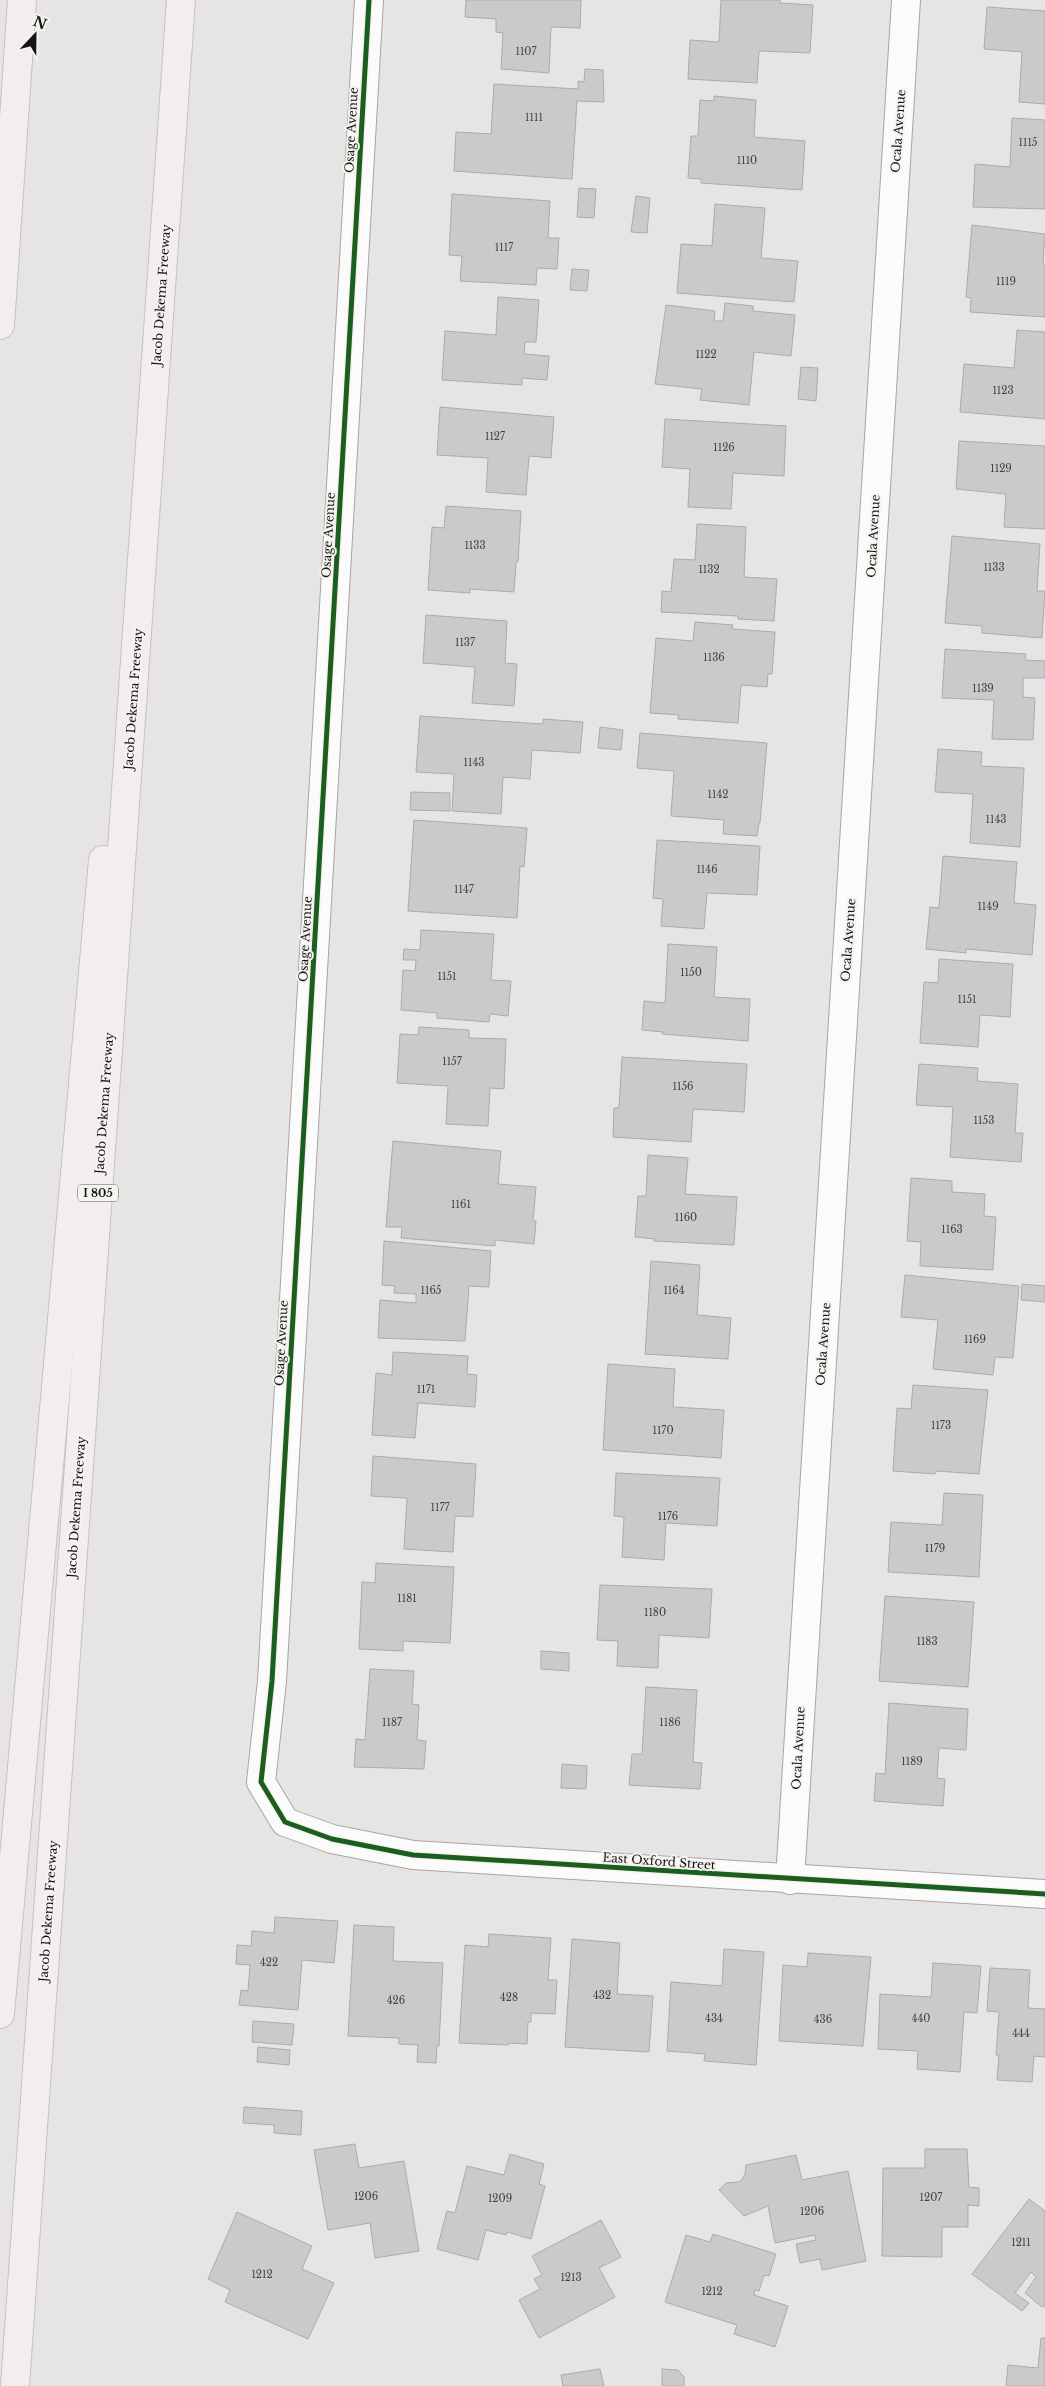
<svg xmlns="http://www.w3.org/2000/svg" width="1045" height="2386" font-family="'Libre Baskerville',serif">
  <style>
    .building { fill: #cccac9; stroke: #adabaa }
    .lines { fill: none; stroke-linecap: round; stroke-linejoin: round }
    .street-casing { stroke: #a8a6a5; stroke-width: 30 }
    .highway-casing { stroke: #c3c2c1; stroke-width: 30 }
    .street { stroke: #fbfbfb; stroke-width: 28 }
    .highway { stroke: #f3edf1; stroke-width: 28 }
    .cycleway-casing { stroke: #f5f3ef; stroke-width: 8 }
    .cycleway { stroke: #1b5e20; stroke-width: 5 }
    .labels { text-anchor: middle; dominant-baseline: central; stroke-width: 4; stroke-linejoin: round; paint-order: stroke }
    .number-label { font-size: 10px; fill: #444241 }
    .shield { fill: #f5f3ef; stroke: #595856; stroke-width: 1 }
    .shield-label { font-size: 11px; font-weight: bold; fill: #161514 }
    .street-label { font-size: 12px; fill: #161514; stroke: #f5f3ef }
  </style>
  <rect width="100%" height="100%" fill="#e7e5e3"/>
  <g class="building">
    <polygon points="466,0 581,0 580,28 551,27 549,73 501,69 503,33 496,32 496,19 465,17"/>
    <polygon points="721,0 780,0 780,3 813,5 810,53 759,51 757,83 688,79 690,40 719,42"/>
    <polygon points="987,7 1045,11 1045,104 1019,102 1022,52 984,49"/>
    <polygon points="585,69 603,70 604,102 577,101 572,179 454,171 456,132 491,134 494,84 578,89 578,81 584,82"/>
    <polygon points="714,96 756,100 754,137 805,141 802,190 701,183 701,179 688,178 691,136 698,136 700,100 714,101"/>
    <polygon points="1012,118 1045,120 1045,209 973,207 975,164 1010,167"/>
    <polygon points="579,188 596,189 594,218 577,217"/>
    <polygon points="452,194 550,201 548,238 559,238 557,269 537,268 536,285 460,281 462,256 449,255"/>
    <polygon points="636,196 650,198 647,233 631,232"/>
    <polygon points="715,204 765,208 761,258 798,261 794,302 677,293 681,244 712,246"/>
    <polygon points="972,225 1045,234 1043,264 1045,264 1045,317 970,312 971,298 966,297"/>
    <polygon points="572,269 589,270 587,291 570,290"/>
    <polygon points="498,297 539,300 536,342 525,342 524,354 549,356 547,380 522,378 522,385 442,380 445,331 496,335"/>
    <polygon points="725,303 753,306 753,311 795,315 791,356 754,352 749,405 700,400 702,389 655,384 666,305 715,311 714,321 723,321"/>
    <polygon points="1017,330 1045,332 1045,419 960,412 964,364 1014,368"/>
    <polygon points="801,367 818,368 816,401 798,399"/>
    <polygon points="440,407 554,417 551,458 529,456 526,495 486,492 488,458 437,455"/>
    <polygon points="665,419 786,426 784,476 733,473 731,509 688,507 690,469 662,467"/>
    <polygon points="959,441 1045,446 1045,529 1004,527 1006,494 956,489"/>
    <polygon points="446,506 521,511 518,562 516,562 514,592 470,589 470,593 428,590 432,527 444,528"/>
    <polygon points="697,524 746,527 744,577 777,579 774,621 738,619 738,616 661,612 662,591 671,592 674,559 695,560"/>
    <polygon points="952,536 1040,544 1037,591 1045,591 1042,638 982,633 982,626 945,623"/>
    <polygon points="426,615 507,621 505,663 517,664 514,706 472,703 475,667 423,663"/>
    <polygon points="695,622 733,625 732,629 775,632 772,674 768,674 767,687 741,685 738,723 678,719 679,715 650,713 656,638 693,641"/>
    <polygon points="945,649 1026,654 1025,660 1045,661 1045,678 1023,678 1023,697 1035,698 1033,740 992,739 994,700 942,698"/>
    <polygon points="420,716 543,724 543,719 583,722 580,753 532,750 530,779 503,777 501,814 452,811 454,774 416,772"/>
    <polygon points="600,727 623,730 621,750 598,748"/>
    <polygon points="640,733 767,743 760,823 759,823 757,836 723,834 724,820 671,816 674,771 637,768"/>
    <polygon points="938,749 982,752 981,766 1024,768 1020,847 970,843 973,794 935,792"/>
    <polygon points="411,792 450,793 450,811 410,810"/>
    <polygon points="414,820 527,828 524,867 520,866 517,918 408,911"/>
    <polygon points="657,840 760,846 757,895 707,893 704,929 661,926 663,899 653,898"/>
    <polygon points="943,856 1017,862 1014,903 1036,905 1032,955 966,949 966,953 926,949 930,907 939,908"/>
    <polygon points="421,930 494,934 491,980 511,981 508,1016 490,1014 489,1022 437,1018 437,1013 401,1010 403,970 415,971 416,960 403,960 404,949 420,950"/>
    <polygon points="668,944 717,947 714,997 750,999 748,1041 662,1034 663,1032 642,1030 644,1001 665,1003"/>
    <polygon points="939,959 1013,964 1010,1017 980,1015 978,1047 920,1043 924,982 938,983"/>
    <polygon points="419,1027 469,1030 469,1038 506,1039 504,1089 490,1088 488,1126 446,1124 448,1086 397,1083 400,1034 418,1035"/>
    <polygon points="622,1057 747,1064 744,1112 693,1109 691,1142 613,1137 614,1108 619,1108"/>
    <polygon points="919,1064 978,1068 977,1081 1018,1084 1015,1133 1023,1133 1021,1162 950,1157 953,1107 916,1105"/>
    <polygon points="393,1141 501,1151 498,1184 536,1187 533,1221 536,1221 534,1244 495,1240 495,1246 401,1238 402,1227 386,1227"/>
    <polygon points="648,1155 688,1158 685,1194 737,1197 734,1245 654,1241 655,1239 635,1237 638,1196 646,1196"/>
    <polygon points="911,1178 952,1181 952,1192 985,1194 984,1216 996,1217 993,1270 920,1266 921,1242 907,1241"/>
    <polygon points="384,1241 491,1251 489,1287 469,1286 465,1341 378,1338 380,1300 416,1303 416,1294 394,1293 395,1286 382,1285"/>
    <polygon points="651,1261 700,1265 697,1315 731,1318 728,1359 645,1354"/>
    <polygon points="905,1275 1019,1286 1013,1358 995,1357 993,1375 933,1369 938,1320 901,1317"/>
    <polygon points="1022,1284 1045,1286 1045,1302 1021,1300"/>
    <polygon points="393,1352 468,1356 467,1374 477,1375 475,1407 418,1403 415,1438 372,1435 376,1373 392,1375"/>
    <polygon points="608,1364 675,1369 673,1407 724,1410 721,1458 603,1450"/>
    <polygon points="913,1385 988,1390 979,1474 936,1471 935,1474 893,1471 897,1408 911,1409"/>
    <polygon points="373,1456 476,1464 473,1517 455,1516 453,1552 404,1549 407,1498 371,1496"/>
    <polygon points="616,1473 720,1478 717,1526 666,1523 664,1560 622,1557 624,1517 614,1516"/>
    <polygon points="944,1493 983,1495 979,1577 888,1572 891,1522 942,1525"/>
    <polygon points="376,1563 454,1567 450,1643 403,1641 403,1651 359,1649 362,1582 375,1583"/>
    <polygon points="600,1585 712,1589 709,1638 659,1635 658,1668 617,1666 618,1641 597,1640"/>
    <polygon points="885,1596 974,1602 968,1687 879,1681"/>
    <polygon points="541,1651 569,1653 569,1671 541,1669"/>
    <polygon points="370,1669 414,1671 412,1704 419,1705 417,1740 426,1741 424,1769 354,1767 356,1739 365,1740"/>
    <polygon points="646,1687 697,1690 693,1762 702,1763 700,1789 629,1785 632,1754 642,1754"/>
    <polygon points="889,1703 968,1709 966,1750 939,1748 937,1778 945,1779 943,1806 874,1801 876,1773 885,1774"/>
    <polygon points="562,1764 587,1766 586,1789 561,1788"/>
    <polygon points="275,1917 338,1921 334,1963 302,1960 298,2010 239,2005 241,1990 248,1991 250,1965 236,1964 237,1945 251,1946 252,1931 274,1933"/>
    <polygon points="354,1925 394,1927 393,1961 443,1963 439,2046 437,2045 436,2063 417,2062 418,2045 399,2044 399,2038 348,2036"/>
    <polygon points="489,1934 551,1938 548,1980 557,1980 555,2014 531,2013 531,2022 528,2022 527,2044 509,2043 508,2045 459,2043 465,1945 488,1947"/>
    <polygon points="572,1939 620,1943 617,1994 653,1996 649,2052 565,2047"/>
    <polygon points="724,1949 764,1952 756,2065 704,2061 705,2054 667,2051 671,1982 722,1986"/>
    <polygon points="808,1953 871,1957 863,2046 779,2041 783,1965 807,1967"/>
    <polygon points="933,1963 981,1966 977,2013 964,2012 960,2072 917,2069 918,2051 878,2049 880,1994 931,1997"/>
    <polygon points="990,1968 1030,1970 1028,2008 1045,2009 1045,2057 1034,2056 1032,2082 997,2080 999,2055 996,2055 999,2012 987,2011"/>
    <polygon points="253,2021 294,2024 292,2045 252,2042"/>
    <polygon points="258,2047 290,2050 289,2065 257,2062"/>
    <polygon points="244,2107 302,2111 301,2135 274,2133 274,2125 243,2123"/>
    <polygon points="355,2144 359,2168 404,2161 419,2251 375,2258 370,2223 328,2230 314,2150"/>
    <polygon points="925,2149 967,2149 969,2187 979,2188 979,2206 968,2205 968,2227 942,2227 942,2257 882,2256 883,2168 925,2168"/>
    <polygon points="510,2154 544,2164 539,2184 545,2186 531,2239 507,2232 506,2235 486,2230 478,2260 437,2249 447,2211 455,2213 467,2166 504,2175"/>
    <polygon points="796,2155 802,2180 848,2171 866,2261 822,2270 820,2259 800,2263 796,2244 816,2240 815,2235 775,2243 768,2206 744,2216 719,2190 726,2183 739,2182 742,2179 745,2174 746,2165"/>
    <polygon points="1029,2199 1045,2211 1045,2306 1042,2307 1025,2293 1036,2277 1031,2272 1015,2293 1029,2303 1022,2311 972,2274"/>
    <polygon points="237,2212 312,2246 302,2269 334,2283 308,2339 225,2302 230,2290 208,2279"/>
    <polygon points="601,2220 621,2257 599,2268 615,2297 539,2338 519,2300 540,2289 534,2279 542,2275 532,2256"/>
    <polygon points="713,2234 776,2254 769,2276 764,2275 759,2291 755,2290 754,2295 788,2306 775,2347 734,2334 737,2325 665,2302 686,2235 710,2242"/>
    <polygon points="1041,2338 1045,2338 1045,2386 1006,2386 1008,2365 1038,2368"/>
    <polygon points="600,2369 604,2386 563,2386 561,2375"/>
    <polygon points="662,2369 678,2370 684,2377 684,2386 662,2386"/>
  </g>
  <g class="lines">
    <defs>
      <g id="street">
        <polyline points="369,0 272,1681 261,1782 285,1822 332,1839 413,1855 1045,1894"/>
        <polyline points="790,1880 906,0"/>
      </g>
      <g id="highway">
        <polyline points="0,325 22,0"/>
        <polyline points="0,2014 103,860"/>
        <polyline points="15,2386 181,0"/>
      </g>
    </defs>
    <use href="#street" class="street-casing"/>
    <use href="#highway" class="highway-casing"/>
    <use href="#street" class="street"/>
    <use href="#highway" class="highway"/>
    <defs>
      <polyline id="cycleway" points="369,0 272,1681 261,1782 285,1822 332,1839 413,1855 1045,1894"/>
    </defs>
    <use href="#cycleway" class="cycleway-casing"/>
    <use href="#cycleway" class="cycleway"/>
  </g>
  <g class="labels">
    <g class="number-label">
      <text x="526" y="51">1107</text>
      <text x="534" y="117">1111</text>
      <text x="1028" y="142">1115</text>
      <text x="747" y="160">1110</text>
      <text x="504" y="247">1117</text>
      <text x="1006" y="281">1119</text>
      <text x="706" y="354">1122</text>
      <text x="1003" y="390">1123</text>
      <text x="495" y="436">1127</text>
      <text x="724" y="447">1126</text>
      <text x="1001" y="468">1129</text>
      <text x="475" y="545">1133</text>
      <text x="994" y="567">1133</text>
      <text x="709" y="569">1132</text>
      <text x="465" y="642">1137</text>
      <text x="714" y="657">1136</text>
      <text x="983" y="688">1139</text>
      <text x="474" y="762">1143</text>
      <text x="718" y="794">1142</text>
      <text x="996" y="819">1143</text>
      <text x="707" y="869">1146</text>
      <text x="464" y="889">1147</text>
      <text x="988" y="906">1149</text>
      <text x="691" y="972">1150</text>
      <text x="447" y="976">1151</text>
      <text x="967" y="999">1151</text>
      <text x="452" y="1061">1157</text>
      <text x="683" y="1086">1156</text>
      <text x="984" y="1120">1153</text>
      <text x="461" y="1204">1161</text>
      <text x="686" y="1217">1160</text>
      <text x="952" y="1229">1163</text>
      <text x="431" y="1290">1165</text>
      <text x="674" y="1290">1164</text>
      <text x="975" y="1339">1169</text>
      <text x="426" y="1389">1171</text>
      <text x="941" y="1425">1173</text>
      <text x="663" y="1430">1170</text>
      <text x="440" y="1507">1177</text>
      <text x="668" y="1516">1176</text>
      <text x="935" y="1548">1179</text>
      <text x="407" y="1598">1181</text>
      <text x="655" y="1612">1180</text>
      <text x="927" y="1641">1183</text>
      <text x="392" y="1722">1187</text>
      <text x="670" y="1722">1186</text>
      <text x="912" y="1761">1189</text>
      <text x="269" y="1962">422</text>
      <text x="602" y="1995">432</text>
      <text x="509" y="1997">428</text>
      <text x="396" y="2000">426</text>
      <text x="714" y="2018">434</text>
      <text x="921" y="2018">440</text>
      <text x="823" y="2019">436</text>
      <text x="1021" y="2033">444</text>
      <text x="366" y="2196">1206</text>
      <text x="931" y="2197">1207</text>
      <text x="500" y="2198">1209</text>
      <text x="812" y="2211">1206</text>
      <text x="1021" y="2242">1211</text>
      <text x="262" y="2274">1212</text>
      <text x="571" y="2277">1213</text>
      <text x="712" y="2291">1212</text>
    </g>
    <rect class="shield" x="78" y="1184.5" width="40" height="17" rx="4"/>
    <g class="shield-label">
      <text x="98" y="1193">I 805</text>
    </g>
    <g class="street-label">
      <text transform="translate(351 130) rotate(-87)">Osage Avenue</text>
      <text transform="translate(898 131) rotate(-86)">Ocala Avenue</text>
      <text transform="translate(161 295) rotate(-86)">Jacob Dekema Freeway</text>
      <text transform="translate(328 535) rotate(-87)">Osage Avenue</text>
      <text transform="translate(873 536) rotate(-87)">Ocala Avenue</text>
      <text transform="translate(133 699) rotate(-86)">Jacob Dekema Freeway</text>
      <text transform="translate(305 939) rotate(-87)">Osage Avenue</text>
      <text transform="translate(848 940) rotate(-86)">Ocala Avenue</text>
      <text transform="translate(104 1103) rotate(-86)">Jacob Dekema Freeway</text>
      <text transform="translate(281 1343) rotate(-87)">Osage Avenue</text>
      <text transform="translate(823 1344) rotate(-86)">Ocala Avenue</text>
      <text transform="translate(76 1507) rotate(-86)">Jacob Dekema Freeway</text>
      <text transform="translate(798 1748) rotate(-87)">Ocala Avenue</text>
      <text transform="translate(659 1861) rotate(4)">East Oxford Street</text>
      <text transform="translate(48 1911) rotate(-86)">Jacob Dekema Freeway</text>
    </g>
  </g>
  <g transform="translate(35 35) rotate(22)" stroke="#f5f3ef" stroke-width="4" paint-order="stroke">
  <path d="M0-4L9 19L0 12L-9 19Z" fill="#161514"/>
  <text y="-8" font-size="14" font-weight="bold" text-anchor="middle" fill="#161514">N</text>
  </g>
</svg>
